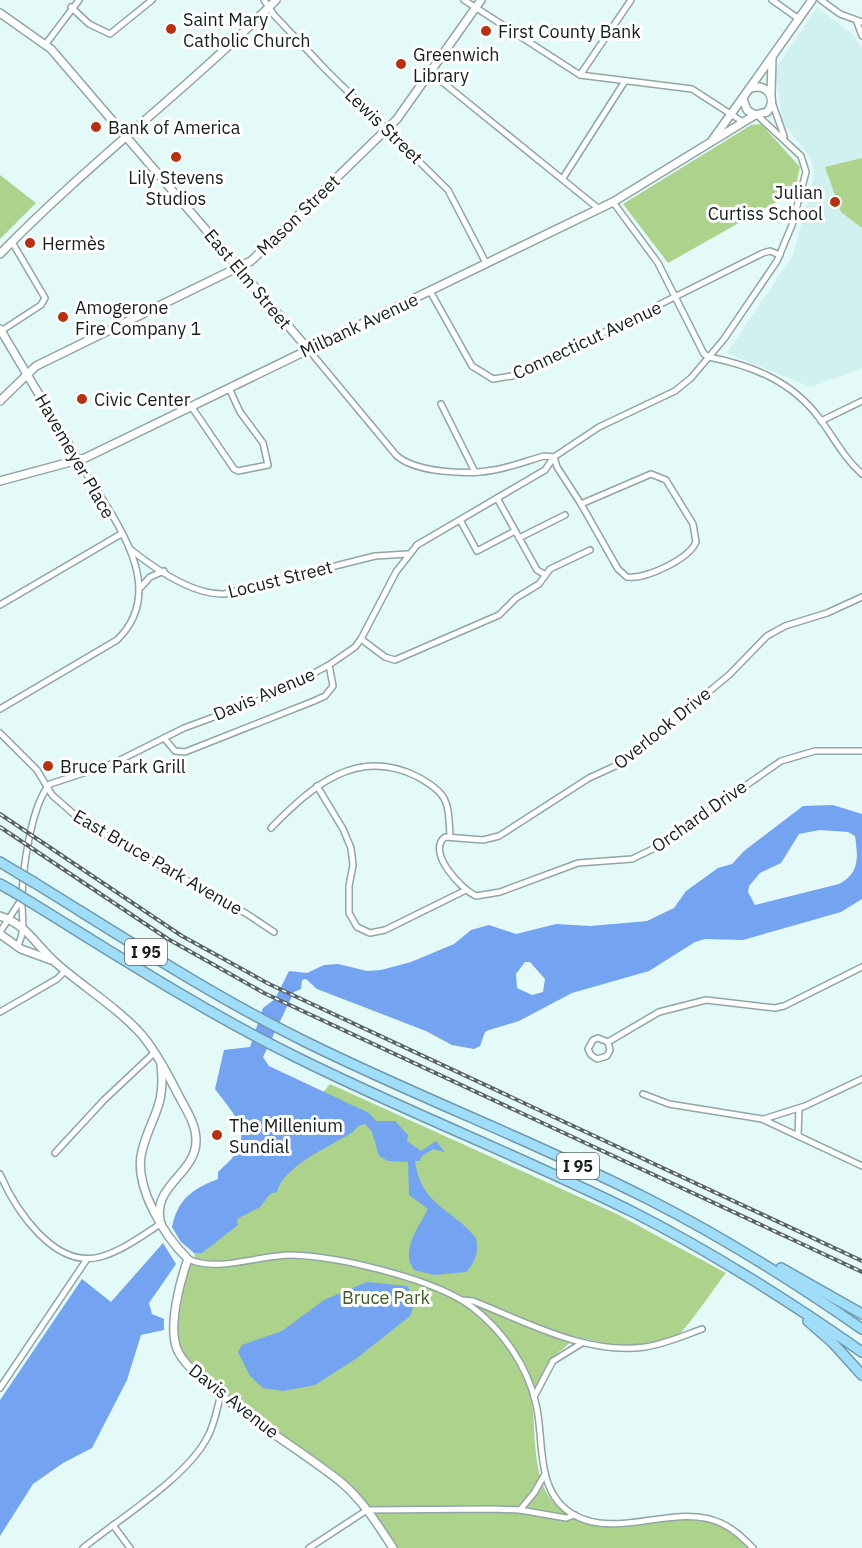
<svg xmlns="http://www.w3.org/2000/svg" width="862" height="1548" font-family="'IBM Plex Sans',sans-serif">
  <style>
    .built { fill: #d1f0f0 }
    .green { fill: #add28c }
    .water { fill: #74a3f1; fill-rule: evenodd }
    .lines { fill: none; stroke-linecap: round; stroke-linejoin: round }
    .street-casing { stroke: #91a5a5; stroke-width: 8 }
    .secondary-casing { stroke: #91a5a5; stroke-width: 10 }
    .highway-casing { stroke: #709aac; stroke-width: 12 }
    .street { stroke: #fff; stroke-width: 5 }
    .secondary { stroke: #fff; stroke-width: 7 }
    .highway { stroke: #a0ddf9; stroke-width: 9 }
    .rail-casing { stroke: #586564; stroke-width: 4 }
    .rail { stroke: #fff; stroke-width: 1.5; stroke-dasharray: 4.5; stroke-linecap: butt }
    .highway-bridge-casing { stroke: #709aac; stroke-width: 12; stroke-linecap: butt }
    .highway-bridge { stroke: #a0ddf9; stroke-width: 9 }
    .poi-dot { fill: #ba2f0e; stroke: #fff; stroke-width: 2 }
    .labels { text-anchor: middle; dominant-baseline: central; stroke-width: 6; stroke-linejoin: round; paint-order: stroke }
    .shield { fill: #fff; stroke: #5c6262; stroke-width: 1.5 }
    .shield-label { font-size: 16px; font-weight: bold; fill: #161e1e }
    .poi-label { font-size: 18px; fill: #161e1e; stroke: #fff; text-anchor: start }
    .street-label { font-size: 18px; fill: #161e1e; stroke: #fff }
    .park-label { font-size: 18px; fill: #405c21; stroke: #fff }
  </style>
  <rect width="100%" height="100%" fill="#e4faf9"/>
  <polygon class="built" points="817,7 851,33 862,48 862,368 811,387 727,353 793,255 803,218 814,176 813,165 807,153 783,123 775,70"/>
  <g class="green">
    <polygon points="761,124 800,167 793,199 785,197 668,263 623,204 751,125"/>
    <polygon points="862,158 862,228 841,212 825,167"/>
    <polygon points="0,175 36,203 0,239"/>
    <path d="M330,1084L617,1214L726,1273C717,1284 686,1330 678,1335C651,1352 603,1344 574,1336C568,1348 558,1351 550,1360C542,1371 540,1384 531,1394C536,1424 532,1461 545,1490C576,1548 664,1507 716,1524C729,1528 739,1539 749,1548H396L332,1472L226,1393L183,1355L178,1342V1321L186,1276L195,1256L192,1247Z"/>
  </g>
  <g class="water">
    <path d="M833,805L862,814V899L841,912L743,940L705,939L695,942L649,971L572,993L519,1021L489,1030L485,1032L480,1046L474,1049L452,1045L426,1031L317,989L306,979L302,980L301,989L294,992L263,1057L269,1066L369,1113L376,1121H395L408,1135L407,1141L421,1151L436,1141L445,1152L433,1149L421,1157L420,1161H415C421,1206 452,1208 476,1238C479,1252 476,1261 466,1272L434,1275L414,1270C400,1251 418,1228 428,1209L409,1195L408,1162L388,1161L379,1156L372,1132L365,1124L358,1126L353,1132C331,1146 283,1166 277,1192L270,1194L260,1207L237,1219L238,1225L202,1253H194L181,1242L172,1227C178,1199 192,1189 218,1179V1172C224,1166 233,1159 237,1151C251,1128 227,1106 215,1089L224,1050L250,1047L263,1008L275,999L289,971L307,973L324,965L338,964L367,971L381,970L411,962L454,944L471,930L489,925L516,934L556,924L591,926L647,921L674,908L686,891L718,868L732,864L744,851L803,806ZM820,830L848,832L855,836C858,857 860,873 839,884L755,905L748,892L749,886L760,873L781,863L799,834ZM525,962H530L545,979L543,992L532,995L517,988L516,974Z"/>
    <polygon points="163,1243 176,1264 149,1303 152,1314 164,1319 164,1330 141,1335 127,1380 92,1448 63,1463 33,1484 0,1536 0,1400 82,1279 111,1302"/>
    <polygon points="367,1282 407,1286 416,1300 410,1316 357,1358 315,1385 283,1391 263,1388 250,1376 238,1352 242,1345 282,1331 324,1300"/>
  </g>
  <g class="lines">
    <defs>
      <g id="street">
        <polyline points="264,0 274,15 326,70 448,190 486,263"/>
        <polyline points="464,0 580,75 692,89 743,122"/>
        <polyline points="772,0 799,19"/>
        <polyline points="821,0 840,14 862,22"/>
        <polyline points="71,7 89,24 110,34 152,0"/>
        <polyline points="857,22 862,36"/>
        <polyline points="45,45 79,0"/>
        <polyline points="430,72 599,209"/>
        <polyline points="580,75 631,0"/>
        <polyline points="772,102 784,136"/>
        <polyline points="563,178 625,81"/>
        <polyline points="613,202 658,263 704,354 709,357"/>
        <polyline points="430,291 472,366 493,379 518,375 763,253 770,251 780,255"/>
        <polyline points="1,331 41,305 45,298 12,242"/>
        <path d="M308,349L396,455C415,473 469,475 494,470C511,467 527,461 544,456L554,457L599,427L675,391L691,378L724,339L777,261L792,225L806,172L801,156L757,115"/>
        <path d="M709,357C753,366 792,381 820,419C834,438 844,458 862,474"/>
        <polyline points="441,404 475,472"/>
        <polyline points="191,406 234,469 238,471 268,465 263,443 240,412 229,388"/>
        <polyline points="821,421 862,401"/>
        <polyline points="554,457 557,467 581,504"/>
        <path d="M651,474L666,480L693,524L696,542C689,559 645,580 627,577L618,569L581,504Z"/>
        <polyline points="497,498 537,570 544,574"/>
        <polyline points="460,520 477,551 515,531"/>
        <polyline points="519,538 565,515"/>
        <path d="M130,549C155,569 192,595 224,594L375,556L408,554"/>
        <polyline points="141,587 150,577 164,571"/>
        <path d="M862,597L827,613L785,626L767,636L729,675L624,762L589,778L499,836L483,840L445,837C426,852 461,889 476,896L500,892L578,863L632,859L659,846L781,761L815,751H862"/>
        <polyline points="0,605 121,534"/>
        <polyline points="361,639 385,657 395,660 499,615 516,598 539,584 550,569 590,550"/>
        <path d="M0,709L117,640C173,586 108,512 78,460"/>
        <polyline points="0,733 37,770 52,795 84,823 247,914 274,932"/>
        <polyline points="164,738 175,751 185,752 314,701 325,696 333,686 329,665"/>
        <polyline points="317,786 343,829 351,848 353,865 349,886 349,913 357,927 370,933 385,930 466,890"/>
        <path d="M271,828C312,786 357,746 418,777C449,794 448,802 450,835"/>
        <polyline points="0,932 21,900"/>
        <path d="M17,947C27,929 21,916 22,897C23,868 31,805 50,784L114,763L184,728L271,696L329,665L355,647L361,639L396,572L417,545L545,470L554,457"/>
        <polyline points="0,1012 57,979 65,971"/>
        <polyline points="608,1042 610,1050 607,1056 597,1059 591,1055 588,1049 593,1040 598,1038 608,1042 659,1012 706,1000 775,1008 784,1006 862,967"/>
        <polyline points="643,1094 669,1104 762,1119 862,1166"/>
        <polyline points="764,1119 805,1106 862,1079"/>
        <polyline points="798,1136 799,1109"/>
        <polyline points="55,1153 104,1100 154,1053"/>
        <path d="M0,1174C15,1209 54,1269 100,1257C122,1251 143,1235 162,1223"/>
        <path d="M188,1259C218,1273 258,1255 291,1255C337,1256 435,1279 472,1307C503,1331 527,1365 536,1404C545,1442 534,1492 574,1515C619,1540 676,1502 721,1523C734,1529 744,1539 753,1548"/>
        <path d="M462,1300L473,1301C526,1322 586,1355 645,1347C665,1344 683,1336 702,1329"/>
        <polyline points="0,1388 87,1259"/>
        <polyline points="534,1397 553,1361 582,1343"/>
        <polyline points="520,1510 534,1493 545,1474"/>
        <polyline points="113,1525 130,1548"/>
        <path d="M83,1548C119,1519 186,1478 207,1438C215,1424 217,1408 221,1394"/>
        <polyline points="309,1548 367,1510 493,1509 520,1510 566,1518 575,1515"/>
      </g>
      <g id="secondary">
        <polyline points="0,13 51,49 308,349"/>
        <polyline points="749,89 812,0"/>
        <polyline points="771,94 772,58"/>
        <path d="M713,139L749,89C765,81 779,98 767,112L755,115L747,110L743,99"/>
        <path d="M0,254C87,164 188,89 276,0"/>
        <polyline points="0,329 78,460"/>
        <polyline points="0,401 36,366 251,261 397,119 481,0"/>
        <polyline points="0,481 85,458 613,202 755,115"/>
        <path d="M0,916C26,924 36,945 55,962C83,987 117,1007 142,1035C157,1053 169,1077 180,1098C187,1111 196,1125 196,1140C197,1172 153,1186 160,1219"/>
        <polyline points="0,934 21,949 51,960"/>
        <path d="M161,1066C166,1106 151,1116 142,1151C133,1185 164,1236 188,1259C180,1281 168,1326 177,1349C190,1384 308,1454 342,1483C363,1501 378,1525 393,1548"/>
      </g>
      <g id="highway">
        <polyline points="0,862 18,873"/>
        <path d="M35,883C124,938 211,995 304,1041C417,1097 536,1142 648,1199C723,1237 793,1281 862,1329"/>
        <polyline points="0,884 14,892"/>
        <path d="M32,903C118,956 203,1011 294,1056C406,1112 523,1157 635,1213C715,1254 789,1301 862,1352"/>
        <polyline points="781,1268 862,1314"/>
        <polyline points="808,1321 832,1342 862,1375"/>
      </g>
    </defs>
    <use href="#street" class="street-casing"/>
    <use href="#secondary" class="secondary-casing"/>
    <use href="#highway" class="highway-casing"/>
    <use href="#street" class="street"/>
    <use href="#secondary" class="secondary"/>
    <use href="#highway" class="highway"/>
    <defs>
      <g id="rail">
        <polyline points="0,814 182,936 269,984 862,1261"/>
        <polyline points="0,827 168,939 264,993 862,1272"/>
      </g>
    </defs>
    <use href="#rail" class="rail-casing"/>
    <use href="#rail" class="rail"/>
    <defs>
      <g id="highway-bridge">
        <polyline points="18,873 35,883"/>
        <polyline points="14,892 32,903"/>
      </g>
    </defs>
    <use href="#highway-bridge" class="highway-bridge-casing"/>
    <use href="#highway-bridge" class="highway-bridge"/>
  </g>
  <g class="poi-dot">
    <circle cx="171" cy="29" r="6"/>
    <circle cx="486" cy="31" r="6"/>
    <circle cx="401" cy="64" r="6"/>
    <circle cx="96" cy="127" r="6"/>
    <circle cx="176" cy="157" r="6"/>
    <circle cx="835" cy="202" r="6"/>
    <circle cx="30" cy="243" r="6"/>
    <circle cx="63" cy="317" r="6"/>
    <circle cx="82" cy="399" r="6"/>
    <circle cx="48" cy="766" r="6"/>
    <circle cx="217" cy="1135" r="6"/>
  </g>
  <g class="labels">
    <g class="shield">
      <rect x="125" y="939" width="42" height="26" rx="4.5"/>
      <rect x="557" y="1153" width="42" height="26" rx="4.5"/>
    </g>
    <g class="shield-label">
      <text x="146" y="952">I 95</text>
      <text x="578" y="1166">I 95</text>
    </g>
    <g class="poi-label">
      <text x="183" y="19">Saint Mary<tspan x="183" dy="21">Catholic Church</tspan></text>
      <text x="498" y="31">First County Bank</text>
      <text x="413" y="54">Greenwich<tspan x="413" dy="21">Library</tspan></text>
      <text x="108" y="127">Bank of America</text>
      <text x="176" y="177" text-anchor="middle">Lily Stevens<tspan x="176" dy="21">Studios</tspan></text>
      <text x="823" y="192" text-anchor="end">Julian<tspan x="823" dy="21">Curtiss School</tspan></text>
      <text x="42" y="243">Hermès</text>
      <text x="75" y="307">Amogerone<tspan x="75" dy="21">Fire Company 1</tspan></text>
      <text x="94" y="399">Civic Center</text>
      <text x="60" y="766">Bruce Park Grill</text>
      <text x="229" y="1125">The Millenium<tspan x="229" dy="21">Sundial</tspan></text>
    </g>
    <g class="street-label">
      <text transform="translate(384 126) rotate(44)">Lewis Street</text>
      <text transform="translate(298 215) rotate(-44)">Mason Street</text>
      <text transform="translate(248 279) rotate(50)">East Elm Street</text>
      <text transform="translate(359 325) rotate(-25)">Milbank Avenue</text>
      <text transform="translate(587 340) rotate(-25)">Connecticut Avenue</text>
      <text transform="translate(75 456) rotate(60)">Havemeyer Place</text>
      <text transform="translate(280 579) rotate(-14)">Locust Street</text>
      <text transform="translate(264 694) rotate(-23)">Davis Avenue</text>
      <text transform="translate(662 728) rotate(-39)">Overlook Drive</text>
      <text transform="translate(699 816) rotate(-35)">Orchard Drive</text>
      <text transform="translate(158 862) rotate(30)">East Bruce Park Avenue</text>
      <text transform="translate(234 1401) rotate(38)">Davis Avenue</text>
    </g>
    <g class="park-label">
      <text x="386" y="1297">Bruce Park</text>
    </g>
  </g>
</svg>
